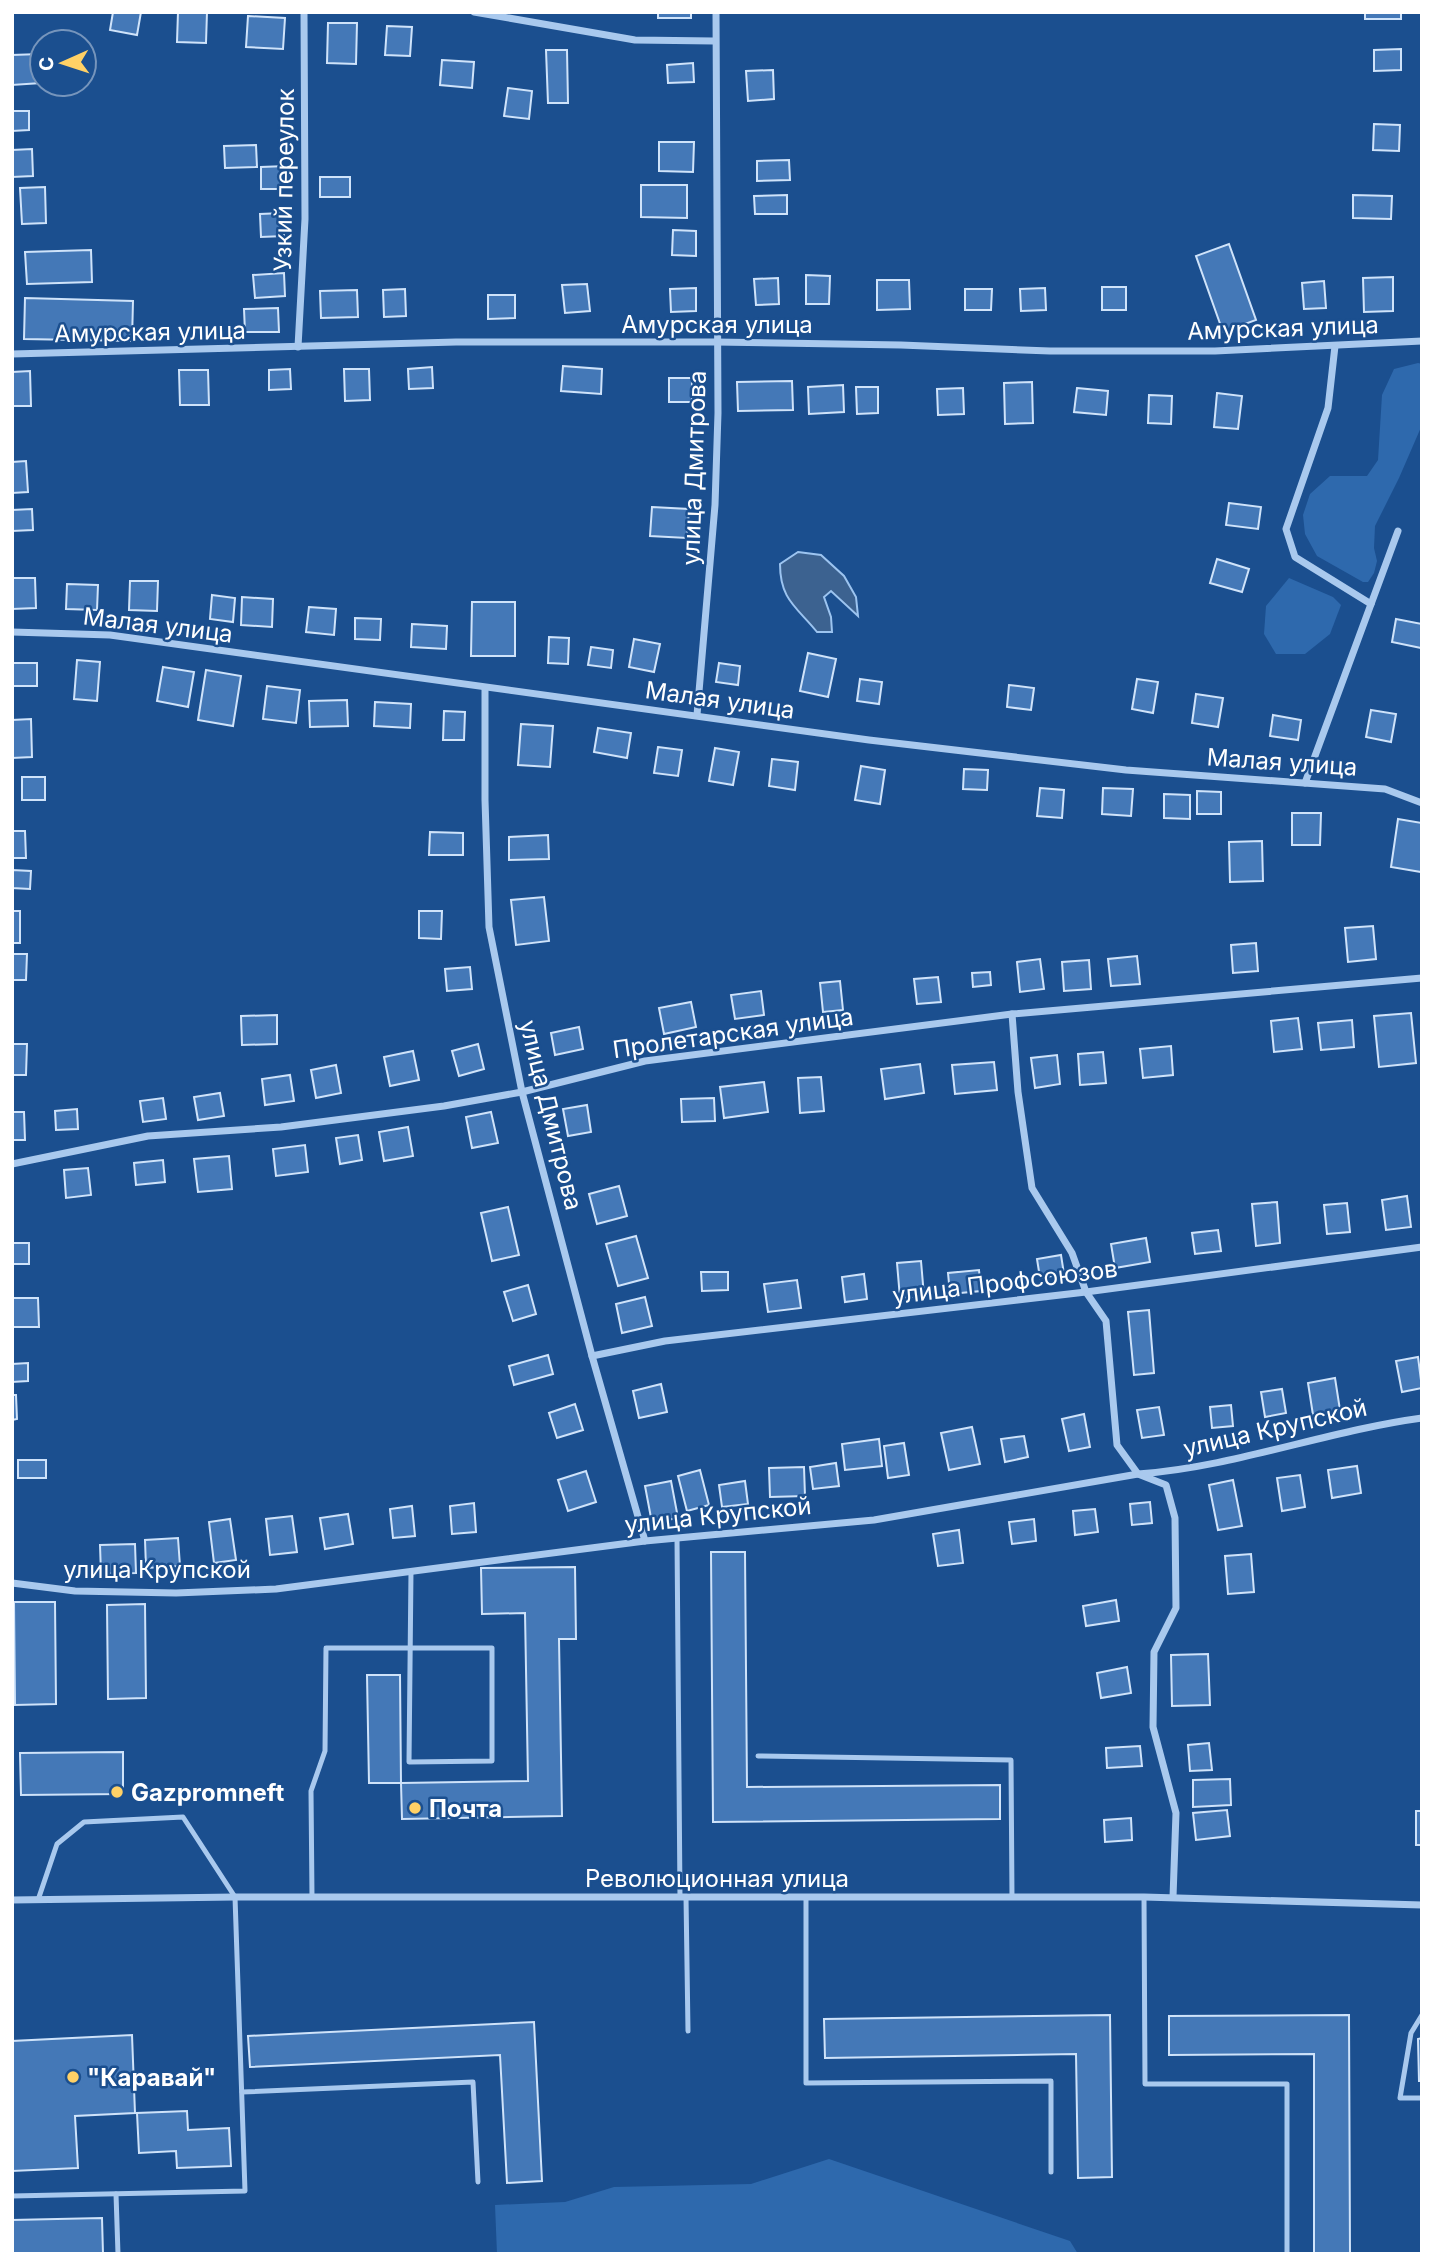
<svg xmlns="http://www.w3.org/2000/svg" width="1434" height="2266" font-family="Inter,sans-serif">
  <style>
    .green { fill: #2e69ad }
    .water { fill: #3c6290; stroke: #9cc4f0; stroke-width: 2 }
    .building { fill: #4478b7; stroke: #cfe3fa; stroke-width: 2 }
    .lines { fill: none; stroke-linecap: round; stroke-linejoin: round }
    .service { stroke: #a9c9ee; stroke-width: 5 }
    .minor { stroke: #a9c9ee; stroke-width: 7 }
    .poi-dot { fill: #ffd166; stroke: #1b4f8f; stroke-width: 2.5 }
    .labels { text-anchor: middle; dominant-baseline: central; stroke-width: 5; stroke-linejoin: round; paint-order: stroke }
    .street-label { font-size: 24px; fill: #fff; stroke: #1b4f8f }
    .poi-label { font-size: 24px; font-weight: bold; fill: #fff; stroke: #1b4f8f; text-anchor: start }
  </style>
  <rect width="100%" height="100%" fill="#1b4f8f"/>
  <g class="green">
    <polygon points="1418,363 1422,364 1422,425 1399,478 1375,526 1374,548 1377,561 1374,573 1368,582 1363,582 1317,556 1305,534 1303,515 1310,494 1330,476 1367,476 1378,460 1382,395 1394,369"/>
    <polygon points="1289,578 1333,597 1341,605 1330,634 1305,654 1276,654 1264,634 1266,606"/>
    <polygon points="829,2159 1070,2241 1078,2254 497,2254 495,2205 565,2202 614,2187 751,2184"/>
  </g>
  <path class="water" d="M798,552L821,555L844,576L856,597L858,616L831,591L824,597L831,617L832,632H817C797,607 780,600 780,564Z"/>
  <g class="building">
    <polygon points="113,12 141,12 137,35 110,30"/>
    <polygon points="178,12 207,12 206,43 177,42"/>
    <rect x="658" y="12" width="33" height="6"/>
    <rect x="1365" y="12" width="36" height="7"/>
    <polygon points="248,16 285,18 283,49 246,47"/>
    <polygon points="328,23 357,23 356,64 327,63"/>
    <polygon points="387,26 412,27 410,56 385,55"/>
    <polygon points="1401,49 1401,70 1374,71 1374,50"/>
    <polygon points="546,50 567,50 568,103 548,103"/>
    <polygon points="40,54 41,83 12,85 12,55"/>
    <polygon points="442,60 474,62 472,88 440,85"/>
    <polygon points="693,63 694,82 668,83 667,65"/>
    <polygon points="773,70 774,99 748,101 746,71"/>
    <polygon points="508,88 532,91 529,119 504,116"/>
    <polygon points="12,111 29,111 29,130 12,131"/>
    <polygon points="1374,124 1400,125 1399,151 1373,150"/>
    <polygon points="659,142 694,142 693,172 659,171"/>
    <polygon points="256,145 257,167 225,168 224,146"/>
    <polygon points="32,149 33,176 12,177 12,150"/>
    <polygon points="789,160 790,180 757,181 757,161"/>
    <polygon points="286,166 286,189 261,189 261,167"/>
    <rect x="320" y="177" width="30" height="20"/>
    <polygon points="641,185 687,185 687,218 641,217"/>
    <polygon points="45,187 46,223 22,224 20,188"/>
    <polygon points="787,195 787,214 755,214 754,196"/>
    <polygon points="1353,195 1392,196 1391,219 1353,218"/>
    <polygon points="283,213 284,236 261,237 260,214"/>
    <polygon points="673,230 696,231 696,256 672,255"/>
    <polygon points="1229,244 1256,320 1223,332 1196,256"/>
    <polygon points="91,250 92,282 27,284 25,252"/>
    <polygon points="284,273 285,296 255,298 253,275"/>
    <polygon points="806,275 830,276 829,304 806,304"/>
    <polygon points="1393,277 1393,311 1364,312 1363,278"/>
    <polygon points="778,278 779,304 756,305 754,279"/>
    <polygon points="877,280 909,280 910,309 877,310"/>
    <polygon points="1324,281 1326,308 1304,309 1302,283"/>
    <polygon points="587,284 590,311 565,313 562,285"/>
    <rect x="1102" y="287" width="24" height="23"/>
    <polygon points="696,288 696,311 671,312 670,289"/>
    <polygon points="1045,288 1046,310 1021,311 1020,289"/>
    <polygon points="405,289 406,316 384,317 383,290"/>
    <polygon points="965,289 992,289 991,310 965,310"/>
    <polygon points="357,290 358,317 321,318 320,291"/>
    <polygon points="488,295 515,295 515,318 488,319"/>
    <polygon points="25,298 133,301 132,341 24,339"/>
    <polygon points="278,308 279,332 245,332 244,309"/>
    <polygon points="563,366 602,369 601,394 561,391"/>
    <polygon points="432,367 433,388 409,389 408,369"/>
    <polygon points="290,369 291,389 269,390 269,370"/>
    <polygon points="344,369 369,369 370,400 345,401"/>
    <polygon points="179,370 208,370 209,405 180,405"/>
    <polygon points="30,371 31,406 12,406 12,372"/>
    <rect x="669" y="378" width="23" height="24"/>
    <polygon points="792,381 793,410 738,411 737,382"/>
    <polygon points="1032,382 1033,423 1005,424 1004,383"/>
    <polygon points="843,385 844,412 809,414 808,387"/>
    <polygon points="856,387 878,387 878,413 857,414"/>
    <polygon points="963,388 964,414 938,415 937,389"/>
    <polygon points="1077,388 1108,391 1106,415 1074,412"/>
    <polygon points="1217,393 1242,396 1238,429 1214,427"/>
    <polygon points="1149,395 1172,396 1171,424 1148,423"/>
    <polygon points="26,461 28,492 12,493 12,462"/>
    <polygon points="1229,503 1261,507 1258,529 1226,525"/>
    <polygon points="652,507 689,509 687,538 650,536"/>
    <polygon points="32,509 33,530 12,531 12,510"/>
    <polygon points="1217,559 1249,569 1242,592 1210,583"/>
    <polygon points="12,578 35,578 36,608 12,609"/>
    <polygon points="130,581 158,581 157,611 129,610"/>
    <polygon points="67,584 98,585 97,610 66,609"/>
    <polygon points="212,595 235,598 233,622 210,619"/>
    <polygon points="242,597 273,599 272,627 241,625"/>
    <polygon points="472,602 515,602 515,656 471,656"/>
    <polygon points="309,607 336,609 334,635 306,632"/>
    <polygon points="355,618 381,619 380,640 355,639"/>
    <polygon points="1396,619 1422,624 1421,648 1392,642"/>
    <polygon points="412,624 447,626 446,649 411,647"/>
    <polygon points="549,637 569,638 568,664 548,663"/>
    <polygon points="634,639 660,644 654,672 629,667"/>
    <polygon points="591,647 613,650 611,668 588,665"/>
    <polygon points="808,653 836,659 828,697 800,691"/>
    <polygon points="77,660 100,662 97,701 74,699"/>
    <rect x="12" y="663" width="25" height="23"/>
    <polygon points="719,663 740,666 738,685 716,682"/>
    <polygon points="163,667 194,672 188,707 157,701"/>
    <polygon points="206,670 241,676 233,726 198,720"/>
    <polygon points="860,679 882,682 879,704 857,701"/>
    <polygon points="1137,679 1158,682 1153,713 1132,709"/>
    <polygon points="1009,685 1034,688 1031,710 1007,707"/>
    <polygon points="267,686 300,690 296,723 263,719"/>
    <polygon points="1196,694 1223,698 1218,727 1192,723"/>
    <polygon points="347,700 348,726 310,727 309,701"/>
    <polygon points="375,702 411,704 410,728 374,726"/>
    <polygon points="1371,710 1396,714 1391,742 1366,737"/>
    <polygon points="444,711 465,712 464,740 443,740"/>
    <polygon points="1273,715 1301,720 1298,740 1270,736"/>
    <polygon points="31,719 32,757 12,758 12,720"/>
    <polygon points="521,724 553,726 550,767 518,765"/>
    <polygon points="598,728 631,733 627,758 594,752"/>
    <polygon points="658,747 682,750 678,776 654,773"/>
    <polygon points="715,748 739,752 733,785 709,781"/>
    <polygon points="772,759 798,762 795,790 769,786"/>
    <polygon points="861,766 885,770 880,804 855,800"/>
    <polygon points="964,769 988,770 987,790 963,789"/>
    <rect x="22" y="777" width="23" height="23"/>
    <polygon points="1040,788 1064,790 1062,818 1037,816"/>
    <polygon points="1103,788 1133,789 1131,816 1102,814"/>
    <polygon points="1197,791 1221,792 1221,814 1197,814"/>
    <polygon points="1164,794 1190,795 1190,819 1164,818"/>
    <polygon points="1292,813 1321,813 1320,845 1292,845"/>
    <polygon points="1398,819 1422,823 1421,872 1391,867"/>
    <polygon points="12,831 25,831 26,858 12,858"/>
    <polygon points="430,832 463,833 463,855 429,855"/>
    <polygon points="548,835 549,859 509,860 509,837"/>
    <polygon points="1262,841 1263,881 1230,882 1229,842"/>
    <polygon points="12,870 31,871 30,889 12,888"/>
    <polygon points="544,897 549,941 516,945 511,900"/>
    <rect x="12" y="911" width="8" height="32"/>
    <polygon points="419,911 442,911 441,939 419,938"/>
    <polygon points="1373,926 1376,959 1348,962 1345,928"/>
    <polygon points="1256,943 1258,971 1233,973 1231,945"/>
    <polygon points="12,954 27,954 26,980 12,980"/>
    <polygon points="1137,956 1140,984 1111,986 1108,959"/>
    <polygon points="1040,959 1044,989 1020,992 1017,962"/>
    <polygon points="1089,960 1091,989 1064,991 1062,962"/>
    <polygon points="470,967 472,989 447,991 445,969"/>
    <polygon points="990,972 991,985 973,987 972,973"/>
    <polygon points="938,977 941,1002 917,1004 914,979"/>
    <polygon points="840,981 843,1010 823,1012 820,983"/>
    <polygon points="761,991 764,1015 735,1019 731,995"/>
    <polygon points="691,1002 696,1027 664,1034 659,1008"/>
    <polygon points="1411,1013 1416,1063 1379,1067 1374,1016"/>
    <polygon points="277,1015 277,1044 242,1045 241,1016"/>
    <polygon points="1298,1018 1302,1049 1274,1052 1271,1021"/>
    <polygon points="1352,1020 1354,1047 1321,1050 1318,1023"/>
    <polygon points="579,1027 583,1049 555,1055 551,1033"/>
    <polygon points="12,1044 27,1044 26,1075 12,1075"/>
    <polygon points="478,1044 484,1069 459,1076 452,1051"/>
    <polygon points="1171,1046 1173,1075 1143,1078 1140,1049"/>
    <polygon points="413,1051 419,1080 390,1086 384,1057"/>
    <polygon points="1103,1052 1106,1083 1080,1085 1078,1054"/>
    <polygon points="1057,1055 1060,1084 1035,1088 1031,1058"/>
    <polygon points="994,1062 997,1090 955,1094 952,1065"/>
    <polygon points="920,1064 924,1093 885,1099 881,1069"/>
    <polygon points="336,1065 341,1093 316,1098 311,1070"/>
    <polygon points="290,1075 294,1101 265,1105 262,1079"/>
    <polygon points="821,1077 824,1111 800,1113 798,1078"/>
    <polygon points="764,1082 768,1112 724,1118 720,1087"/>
    <polygon points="220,1093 224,1116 198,1120 194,1097"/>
    <polygon points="163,1098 166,1119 143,1122 140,1101"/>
    <polygon points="714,1098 715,1121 682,1122 681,1099"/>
    <polygon points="587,1105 591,1132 568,1136 563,1109"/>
    <polygon points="77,1109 78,1129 56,1130 55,1111"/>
    <polygon points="12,1112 24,1112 25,1140 12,1140"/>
    <polygon points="491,1112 498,1143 472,1148 466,1117"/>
    <polygon points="408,1127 413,1156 384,1161 379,1132"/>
    <polygon points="358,1135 362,1160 340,1164 336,1138"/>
    <polygon points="305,1145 308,1172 276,1176 273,1149"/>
    <polygon points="229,1156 232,1189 198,1192 194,1159"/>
    <polygon points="163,1160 165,1182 136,1185 134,1163"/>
    <polygon points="88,1168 91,1195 66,1198 64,1170"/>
    <polygon points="619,1186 627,1216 597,1224 589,1194"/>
    <polygon points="1407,1196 1411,1227 1386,1230 1382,1200"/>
    <polygon points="1277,1202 1280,1243 1256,1246 1252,1204"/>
    <polygon points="1347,1203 1350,1232 1327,1234 1324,1205"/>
    <polygon points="508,1207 519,1255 492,1261 481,1213"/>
    <polygon points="1218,1230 1221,1251 1195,1254 1192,1233"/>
    <polygon points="636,1236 648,1278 618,1286 606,1244"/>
    <polygon points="1146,1238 1150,1262 1115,1268 1111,1244"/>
    <rect x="12" y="1243" width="17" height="21"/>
    <polygon points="1061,1255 1064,1274 1040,1278 1037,1259"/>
    <polygon points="921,1261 924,1296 900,1298 897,1263"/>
    <polygon points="979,1270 981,1291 950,1294 948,1273"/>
    <polygon points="701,1272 728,1272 728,1290 702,1291"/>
    <polygon points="864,1274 867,1299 845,1302 842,1277"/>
    <polygon points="797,1280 801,1308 768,1312 764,1284"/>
    <polygon points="528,1285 536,1314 513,1321 504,1292"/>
    <polygon points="645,1297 652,1326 622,1333 616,1304"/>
    <polygon points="12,1298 38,1298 39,1327 12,1327"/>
    <polygon points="1149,1310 1154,1373 1134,1375 1128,1312"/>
    <polygon points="548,1355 553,1374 514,1385 509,1366"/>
    <polygon points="1418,1357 1422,1388 1402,1392 1396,1361"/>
    <polygon points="28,1363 28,1381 12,1382 12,1364"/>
    <polygon points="1335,1378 1340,1410 1313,1415 1308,1383"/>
    <polygon points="661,1384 667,1412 639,1418 633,1391"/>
    <polygon points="1282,1389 1286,1413 1265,1417 1261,1392"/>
    <polygon points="12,1395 16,1395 17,1419 12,1420"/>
    <polygon points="575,1404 583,1430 557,1438 549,1413"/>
    <polygon points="1231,1405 1233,1426 1212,1428 1210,1407"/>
    <polygon points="1159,1407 1164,1435 1142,1438 1137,1410"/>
    <polygon points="1084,1414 1090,1447 1069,1451 1062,1419"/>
    <polygon points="972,1427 980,1464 949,1470 941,1433"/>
    <polygon points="1024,1436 1028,1457 1005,1462 1001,1439"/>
    <polygon points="879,1439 882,1466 845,1470 842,1444"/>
    <polygon points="904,1443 909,1475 888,1478 884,1446"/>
    <rect x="18" y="1460" width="28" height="18"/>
    <polygon points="836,1463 839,1486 813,1489 810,1467"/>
    <polygon points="1357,1466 1361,1493 1332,1498 1328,1470"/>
    <polygon points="804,1467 805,1496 770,1497 769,1468"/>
    <polygon points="700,1470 709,1505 687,1511 678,1476"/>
    <polygon points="586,1471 596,1502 568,1511 558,1480"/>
    <polygon points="1300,1475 1305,1507 1282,1511 1277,1478"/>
    <polygon points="1233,1480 1242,1526 1218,1530 1209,1485"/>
    <polygon points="671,1481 678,1518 652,1523 645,1486"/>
    <polygon points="745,1481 748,1504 722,1507 719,1485"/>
    <polygon points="1150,1502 1152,1523 1132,1525 1130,1504"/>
    <polygon points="474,1503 476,1532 452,1534 450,1506"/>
    <polygon points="412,1506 415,1536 393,1538 390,1509"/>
    <polygon points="1095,1509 1098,1532 1075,1535 1073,1511"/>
    <polygon points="348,1514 353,1544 325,1549 320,1518"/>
    <polygon points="292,1516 297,1552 270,1555 266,1519"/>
    <polygon points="230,1519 236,1560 214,1563 209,1522"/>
    <polygon points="1034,1519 1036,1541 1012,1544 1009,1522"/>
    <polygon points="959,1530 963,1563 938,1566 933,1534"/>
    <polygon points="178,1538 180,1566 146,1568 145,1540"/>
    <polygon points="135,1544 136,1573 101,1574 100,1545"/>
    <polygon points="711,1552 745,1552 747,1787 1000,1785 1000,1819 713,1822"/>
    <polygon points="1251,1554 1254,1592 1228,1594 1225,1556"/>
    <polygon points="575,1567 576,1639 559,1639 562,1816 402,1819 401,1783 528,1781 525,1613 482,1614 481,1568"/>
    <polygon points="1116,1600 1119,1621 1086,1626 1083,1606"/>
    <polygon points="14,1602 55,1602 56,1704 15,1705"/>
    <polygon points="145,1604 146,1698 108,1699 107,1605"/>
    <polygon points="1208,1654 1210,1705 1172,1706 1171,1655"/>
    <polygon points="1127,1667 1131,1693 1101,1698 1097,1673"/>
    <polygon points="367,1675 400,1675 401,1783 369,1783"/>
    <polygon points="1209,1743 1212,1770 1190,1771 1188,1745"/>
    <polygon points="1140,1746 1142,1766 1107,1768 1106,1748"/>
    <polygon points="123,1752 123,1794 21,1795 20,1753"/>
    <polygon points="1230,1779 1231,1805 1193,1807 1193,1780"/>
    <polygon points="1227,1810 1230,1836 1196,1840 1193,1813"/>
    <rect x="1416" y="1811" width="6" height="34"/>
    <polygon points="1131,1818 1132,1840 1105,1842 1104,1820"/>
    <polygon points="1110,2015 1112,2177 1078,2178 1076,2054 825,2058 824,2019"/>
    <polygon points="1349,2015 1350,2254 1314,2254 1314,2054 1169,2055 1169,2016"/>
    <polygon points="534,2022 542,2181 507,2183 500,2055 250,2067 248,2036"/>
    <polygon points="132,2035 135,2113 75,2116 78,2168 12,2171 12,2041"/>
    <polygon points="1422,2038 1422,2081 1419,2081 1418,2039"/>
    <polygon points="187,2111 188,2130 229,2128 231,2166 177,2168 176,2151 139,2153 137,2113"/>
    <polygon points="102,2218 103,2254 12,2254 12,2220"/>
  </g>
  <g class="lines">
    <g class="service">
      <polyline points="677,1538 680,1897"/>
      <polyline points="758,1756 1011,1760 1012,1897"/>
      <polyline points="312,1897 311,1791 325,1751 326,1648 492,1648 492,1761 409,1762 411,1571"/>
      <polyline points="686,1897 688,2031"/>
      <polyline points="806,1897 806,2083 1051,2081 1051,2172"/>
      <polyline points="1144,1897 1145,2084 1287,2084 1287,2254"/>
      <polyline points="1422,2015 1411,2033 1400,2098 1422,2098"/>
      <polyline points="242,2092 473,2082 478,2182"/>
      <polyline points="116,2194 118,2254"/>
      <polyline points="12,2196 245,2191 235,1897 183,1817 84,1822 57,1844 38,1900"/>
    </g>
    <g class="minor">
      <polyline points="474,12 635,40 714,41"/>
      <polyline points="1335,346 1328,408 1286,529 1295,557 1371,604"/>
      <polyline points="298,347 305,219 304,12"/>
      <polyline points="12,354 456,342 716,342 901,345 1050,351 1215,351 1422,341"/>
      <polyline points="12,632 110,635 869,740 1126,770 1385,789 1422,803"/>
      <polyline points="485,688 485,800 489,927 522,1092 592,1356 645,1541"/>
      <polyline points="697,715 715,505 718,413 716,12"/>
      <polyline points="1305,783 1398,531"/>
      <polyline points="1012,1014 1018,1092 1032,1188 1072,1253 1086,1292 1106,1321 1117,1445 1138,1474 1166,1485 1175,1518 1176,1608 1154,1652 1153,1727 1176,1813 1173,1897"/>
      <polyline points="12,1164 148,1136 281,1127 444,1106 522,1092 645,1061 1012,1014 1422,978"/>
      <polyline points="592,1356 665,1341 1086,1292 1422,1247"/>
      <path d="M12,1583L75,1591L176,1593L276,1589L645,1541L874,1520L1138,1474C1234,1467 1326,1431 1422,1418"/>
      <polyline points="12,1900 235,1897 1144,1897 1422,1905"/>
    </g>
  </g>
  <g class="poi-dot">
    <circle cx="117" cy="1792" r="7"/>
    <circle cx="415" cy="1808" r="7"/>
    <circle cx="73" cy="2077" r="7"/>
  </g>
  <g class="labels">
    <g class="street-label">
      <text transform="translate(284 180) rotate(-89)">Узкий переулок</text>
      <text x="717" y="324">Амурская улица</text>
      <text transform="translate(1283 328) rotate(-2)">Амурская улица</text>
      <text transform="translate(150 332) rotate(-1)">Амурская улица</text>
      <text transform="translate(694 468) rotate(-88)">улица Дмитрова</text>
      <text transform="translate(158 625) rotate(7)">Малая улица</text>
      <text transform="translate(720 700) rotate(8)">Малая улица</text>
      <text transform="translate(1282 762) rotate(4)">Малая улица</text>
      <text transform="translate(733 1033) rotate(-8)">Пролетарская улица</text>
      <text transform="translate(551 1115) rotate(76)">улица Дмитрова</text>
      <text transform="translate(1005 1282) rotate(-7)">улица Профсоюзов</text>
      <text transform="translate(1275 1428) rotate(-13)">улица Крупской</text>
      <text transform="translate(718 1515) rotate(-6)">улица Крупской</text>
      <text x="157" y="1569">улица Крупской</text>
      <text x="717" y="1878">Революционная улица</text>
    </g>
    <g class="poi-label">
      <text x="131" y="1792">Gazpromneft</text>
      <text x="429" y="1808">Почта</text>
      <text x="87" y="2077">"Каравай"</text>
    </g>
  </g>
  <rect width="1434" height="2266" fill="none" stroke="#ffffff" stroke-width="28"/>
  <g transform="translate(63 63) rotate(267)"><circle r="33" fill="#1b4f8f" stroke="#7695bc" stroke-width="2"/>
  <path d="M0-5L12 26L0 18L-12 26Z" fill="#ffd166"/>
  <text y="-10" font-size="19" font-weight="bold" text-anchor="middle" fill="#ffffff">С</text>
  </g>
</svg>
